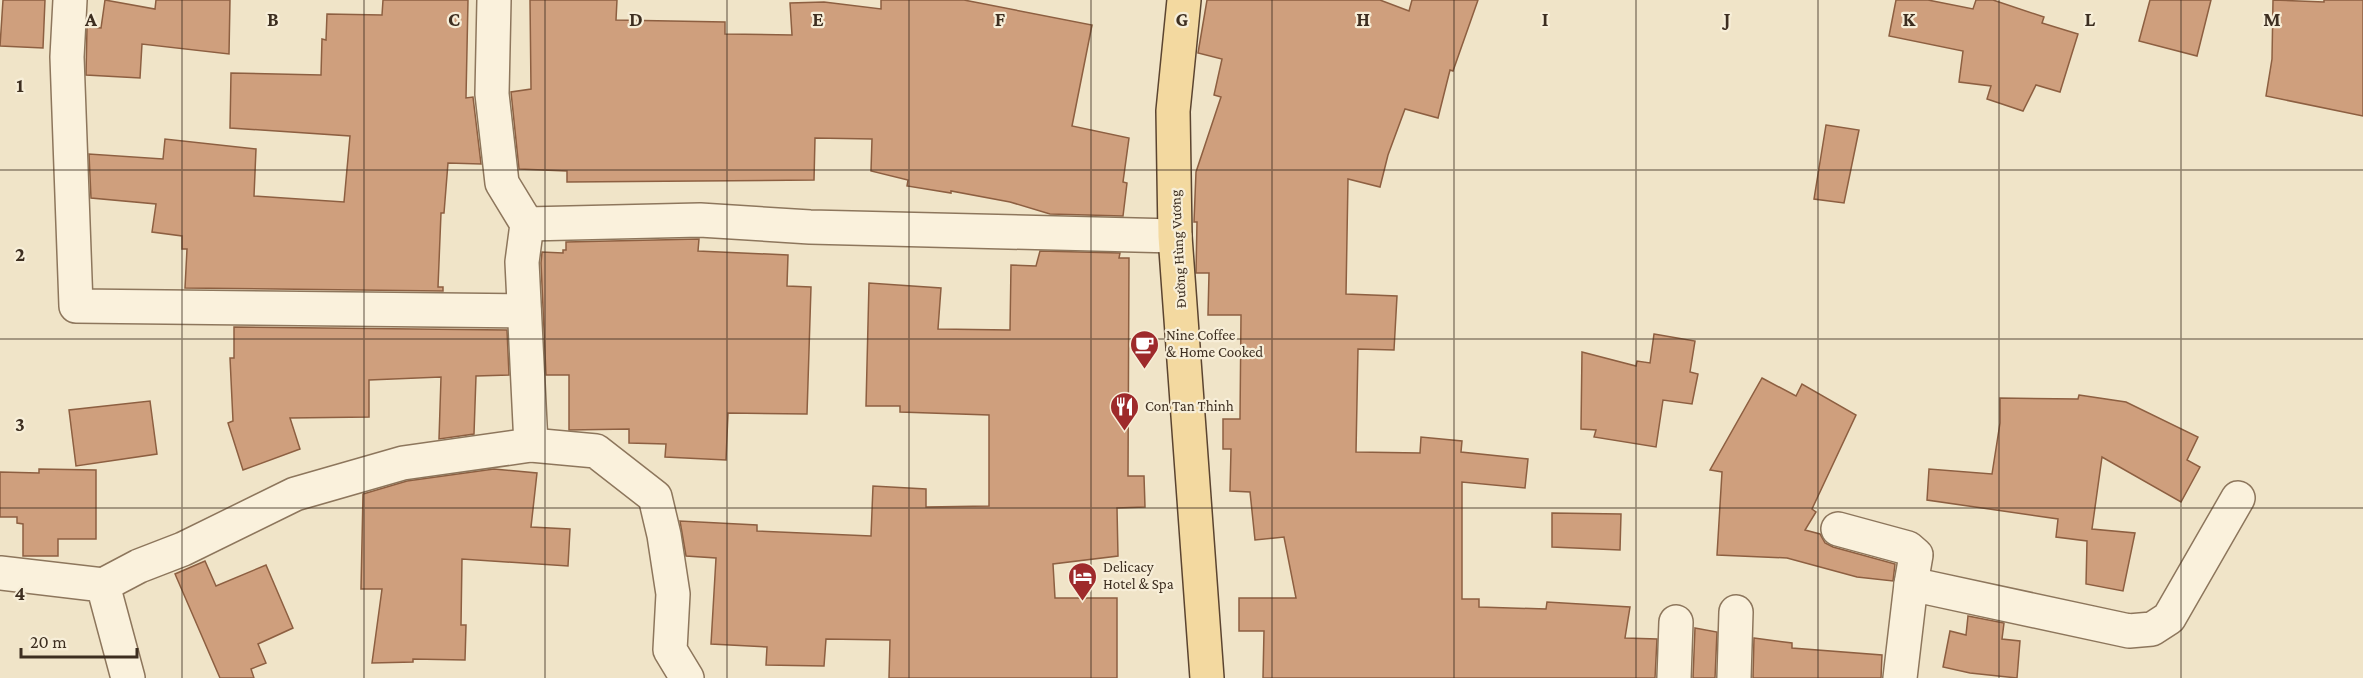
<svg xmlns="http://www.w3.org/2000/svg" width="2363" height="678" font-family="'Crimson Pro',serif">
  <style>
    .building { fill: #cf9f7d; stroke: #8d5f41; stroke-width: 1.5 }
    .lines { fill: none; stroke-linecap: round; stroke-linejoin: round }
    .minor-casing { stroke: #8d765c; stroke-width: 36 }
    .major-casing { stroke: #5b4430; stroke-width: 36 }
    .minor { stroke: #faf1dc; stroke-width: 33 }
    .major { stroke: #f3d9a0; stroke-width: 33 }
    .grid { fill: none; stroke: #3d2e20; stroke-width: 1.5; stroke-opacity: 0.55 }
    .labels { text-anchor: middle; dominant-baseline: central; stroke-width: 4.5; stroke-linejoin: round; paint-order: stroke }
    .street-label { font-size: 15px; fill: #3d2e20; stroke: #f7eed8 }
    .poi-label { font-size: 15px; fill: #3d2e20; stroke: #f7eed8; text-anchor: start }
    .grid-label { font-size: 20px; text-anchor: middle; font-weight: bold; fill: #3d2e20; stroke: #f7eed8; stroke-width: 4.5; stroke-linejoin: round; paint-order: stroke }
  </style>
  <rect width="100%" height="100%" fill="#f0e4c8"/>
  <g class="building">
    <polygon points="3,0 45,0 43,48 0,46"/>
    <polygon points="105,0 155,9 156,0 230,0 229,54 142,44 140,78 86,75 87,27 101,28"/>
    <polygon points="383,0 468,0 466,98 473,97 481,164 448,163 444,213 441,213 438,287 443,287 443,291 185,288 187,249 182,249 182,236 152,232 156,204 91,198 89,154 163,159 165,139 256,149 254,196 344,202 350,136 230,128 231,73 321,75 322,39 326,40 327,14 382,15"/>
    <polygon points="530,0 617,0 616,20 725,22 725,34 792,35 790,3 824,2 881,9 881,0 964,0 1092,25 1072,126 1129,138 1123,182 1127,183 1123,216 1050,214 1010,202 951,191 951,193 907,186 908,180 871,171 872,139 815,138 814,180 567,182 567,171 519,169 511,92 531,89"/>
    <polygon points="1207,0 1380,0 1409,11 1412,0 1478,0 1453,71 1450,70 1438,118 1405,109 1388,155 1380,187 1348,179 1346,294 1397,296 1394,350 1358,349 1356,452 1420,453 1421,437 1462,441 1461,452 1528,459 1525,488 1462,482 1462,599 1479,599 1479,607 1546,609 1547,602 1630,607 1625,638 1657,639 1655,678 1263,678 1264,631 1239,631 1239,598 1296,598 1284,537 1255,540 1250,492 1230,491 1231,449 1223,449 1223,419 1240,419 1241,315 1208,315 1209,273 1196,273 1197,222 1194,222 1196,172 1221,97 1214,95 1222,59 1198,53"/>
    <polygon points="1896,0 1928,0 1973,9 1976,0 1993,0 2044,17 2042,23 2078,34 2060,92 2036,85 2023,111 1987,99 1991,86 1959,82 1963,51 1889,36"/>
    <polygon points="2150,0 2211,0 2197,56 2139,41"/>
    <polygon points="2273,0 2324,2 2324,0 2363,0 2363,116 2266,96 2272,59"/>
    <polygon points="1826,125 1859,130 1844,203 1814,199"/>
    <polygon points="699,239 698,251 788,255 787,286 811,287 807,414 728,413 726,460 665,457 666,444 629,443 629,429 569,430 569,375 546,375 541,263 542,252 563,253 563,250 566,250 566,242"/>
    <polygon points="1040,251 1120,253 1119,258 1129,258 1128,476 1144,476 1145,507 1117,508 1118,556 1053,564 1055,598 1117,598 1117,678 889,678 890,640 826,639 824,666 766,665 767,647 711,644 716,558 686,556 680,521 757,525 757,531 871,536 873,486 926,489 926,507 989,506 989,415 900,412 900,406 866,406 869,283 941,288 938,329 1010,330 1011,265 1036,266"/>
    <polygon points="234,327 507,330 509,375 476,376 474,434 439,439 441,377 369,380 369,417 290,418 300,449 243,470 228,423 233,421 230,358 234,358"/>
    <polygon points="1654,334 1695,341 1690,372 1698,374 1692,404 1663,400 1656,447 1594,437 1596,430 1581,429 1582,352 1636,366 1637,361 1650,363"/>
    <polygon points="1762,378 1796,396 1802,384 1856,415 1812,509 1816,512 1805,530 1820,534 1825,543 1833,547 1895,564 1893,581 1857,577 1787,558 1717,555 1722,472 1710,470"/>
    <polygon points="2079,395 2126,402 2198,437 2187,460 2200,467 2181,502 2102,457 2092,529 2135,533 2123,591 2086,584 2087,541 2056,537 2058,519 1927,500 1929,469 1992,474 2000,423 2000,398 2078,399"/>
    <polygon points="150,401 157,454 76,466 69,410"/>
    <polygon points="39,469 96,470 96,539 58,539 58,556 23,556 23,524 17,523 17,517 0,517 0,472 39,473"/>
    <polygon points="494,469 537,473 531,527 570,529 568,566 462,559 461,625 466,625 465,660 413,659 413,662 372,663 382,589 361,589 363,494 407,481"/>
    <polygon points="1552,513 1621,514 1620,550 1552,547"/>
    <polygon points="205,561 216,586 266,565 293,628 258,644 266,663 251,669 254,678 220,678 175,574"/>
    <polygon points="1968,616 2004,623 2002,639 2020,641 2017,678 1970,673 1943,667 1950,631 1966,635"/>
    <polygon points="1695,628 1717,632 1715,678 1693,678"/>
    <polygon points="1754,638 1792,643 1792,648 1882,655 1881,678 1753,678"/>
  </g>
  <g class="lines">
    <defs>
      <g id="minor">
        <polyline points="70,0 67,57 76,306 524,311"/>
        <polyline points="494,0 492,94 502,183 527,224 522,262 531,445"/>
        <polyline points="527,224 700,220 810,227 1175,236"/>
        <polyline points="1838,529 1908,548 1916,555 1911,584"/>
        <polyline points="0,573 103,585 128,678"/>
        <polyline points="103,585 139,566 183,549 295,494 403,463 531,445 596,451 655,497 664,535 673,594 670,650 687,678"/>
        <polyline points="1674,678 1676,622"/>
        <polyline points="1734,678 1736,612"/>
        <polyline points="1900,678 1911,584 2129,631 2152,629 2169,618 2238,498"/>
      </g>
      <polyline id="major" points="1184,0 1173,111 1175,236 1207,678"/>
    </defs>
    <use href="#minor" class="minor-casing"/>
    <use href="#major" class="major-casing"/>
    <use href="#minor" class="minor"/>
    <use href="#major" class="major"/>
  </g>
  <path class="grid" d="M182,0V678M364,0V678M545,0V678M727,0V678M909,0V678M1091,0V678M1272,0V678M1454,0V678M1636,0V678M1818,0V678M1999,0V678M2181,0V678M0,170H2363M0,339H2363M0,508H2363"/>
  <defs>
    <symbol id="cafe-pin" viewBox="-11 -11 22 30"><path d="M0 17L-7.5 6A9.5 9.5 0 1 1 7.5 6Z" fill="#9e2a2b" stroke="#f7eed8"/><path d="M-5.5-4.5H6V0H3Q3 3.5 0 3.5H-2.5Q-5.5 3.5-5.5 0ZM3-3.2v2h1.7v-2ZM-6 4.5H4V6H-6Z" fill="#fff"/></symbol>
    <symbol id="restaurant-pin" viewBox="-11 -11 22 30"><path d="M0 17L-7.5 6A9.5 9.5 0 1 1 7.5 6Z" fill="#9e2a2b" stroke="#f7eed8"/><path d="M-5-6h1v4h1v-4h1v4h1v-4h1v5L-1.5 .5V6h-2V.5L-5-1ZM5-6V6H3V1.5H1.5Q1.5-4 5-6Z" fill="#fff"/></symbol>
    <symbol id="hotel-pin" viewBox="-11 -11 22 30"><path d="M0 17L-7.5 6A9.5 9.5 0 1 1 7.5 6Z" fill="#9e2a2b" stroke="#f7eed8"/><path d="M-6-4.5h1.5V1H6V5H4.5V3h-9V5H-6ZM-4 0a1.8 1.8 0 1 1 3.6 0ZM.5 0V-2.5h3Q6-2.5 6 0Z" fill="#fff"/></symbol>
  </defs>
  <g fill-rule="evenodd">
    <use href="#cafe-pin" x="1128" y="328" width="33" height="45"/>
    <use href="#restaurant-pin" x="1108" y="390" width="33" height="45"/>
    <use href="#hotel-pin" x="1066" y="560" width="33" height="45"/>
  </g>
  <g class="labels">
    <g class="street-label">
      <text transform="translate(1178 249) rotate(-93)">Đường Hùng Vương</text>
    </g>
    <g class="poi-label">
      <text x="1166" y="335">Nine Coffee<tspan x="1166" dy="17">&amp; Home Cooked</tspan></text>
      <text x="1145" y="406">Con Tan Thinh</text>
      <text x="1103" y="567">Delicacy<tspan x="1103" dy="17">Hotel &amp; Spa</tspan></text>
    </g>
  </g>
  <g class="grid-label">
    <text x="91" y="26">A</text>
    <text x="273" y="26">B</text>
    <text x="454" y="26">C</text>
    <text x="636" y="26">D</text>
    <text x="818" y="26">E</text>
    <text x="1000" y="26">F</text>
    <text x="1182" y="26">G</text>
    <text x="1363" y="26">H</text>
    <text x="1545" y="26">I</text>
    <text x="1727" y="26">J</text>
    <text x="1909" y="26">K</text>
    <text x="2090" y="26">L</text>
    <text x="2272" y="26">M</text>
    <text x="20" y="92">1</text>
    <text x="20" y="261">2</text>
    <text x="20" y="431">3</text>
    <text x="20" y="600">4</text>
  </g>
  <path d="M21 648v9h116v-9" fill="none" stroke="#3d2e20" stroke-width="3"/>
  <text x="30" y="648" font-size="18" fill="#3d2e20" stroke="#f7eed8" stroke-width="4.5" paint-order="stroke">20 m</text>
</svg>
